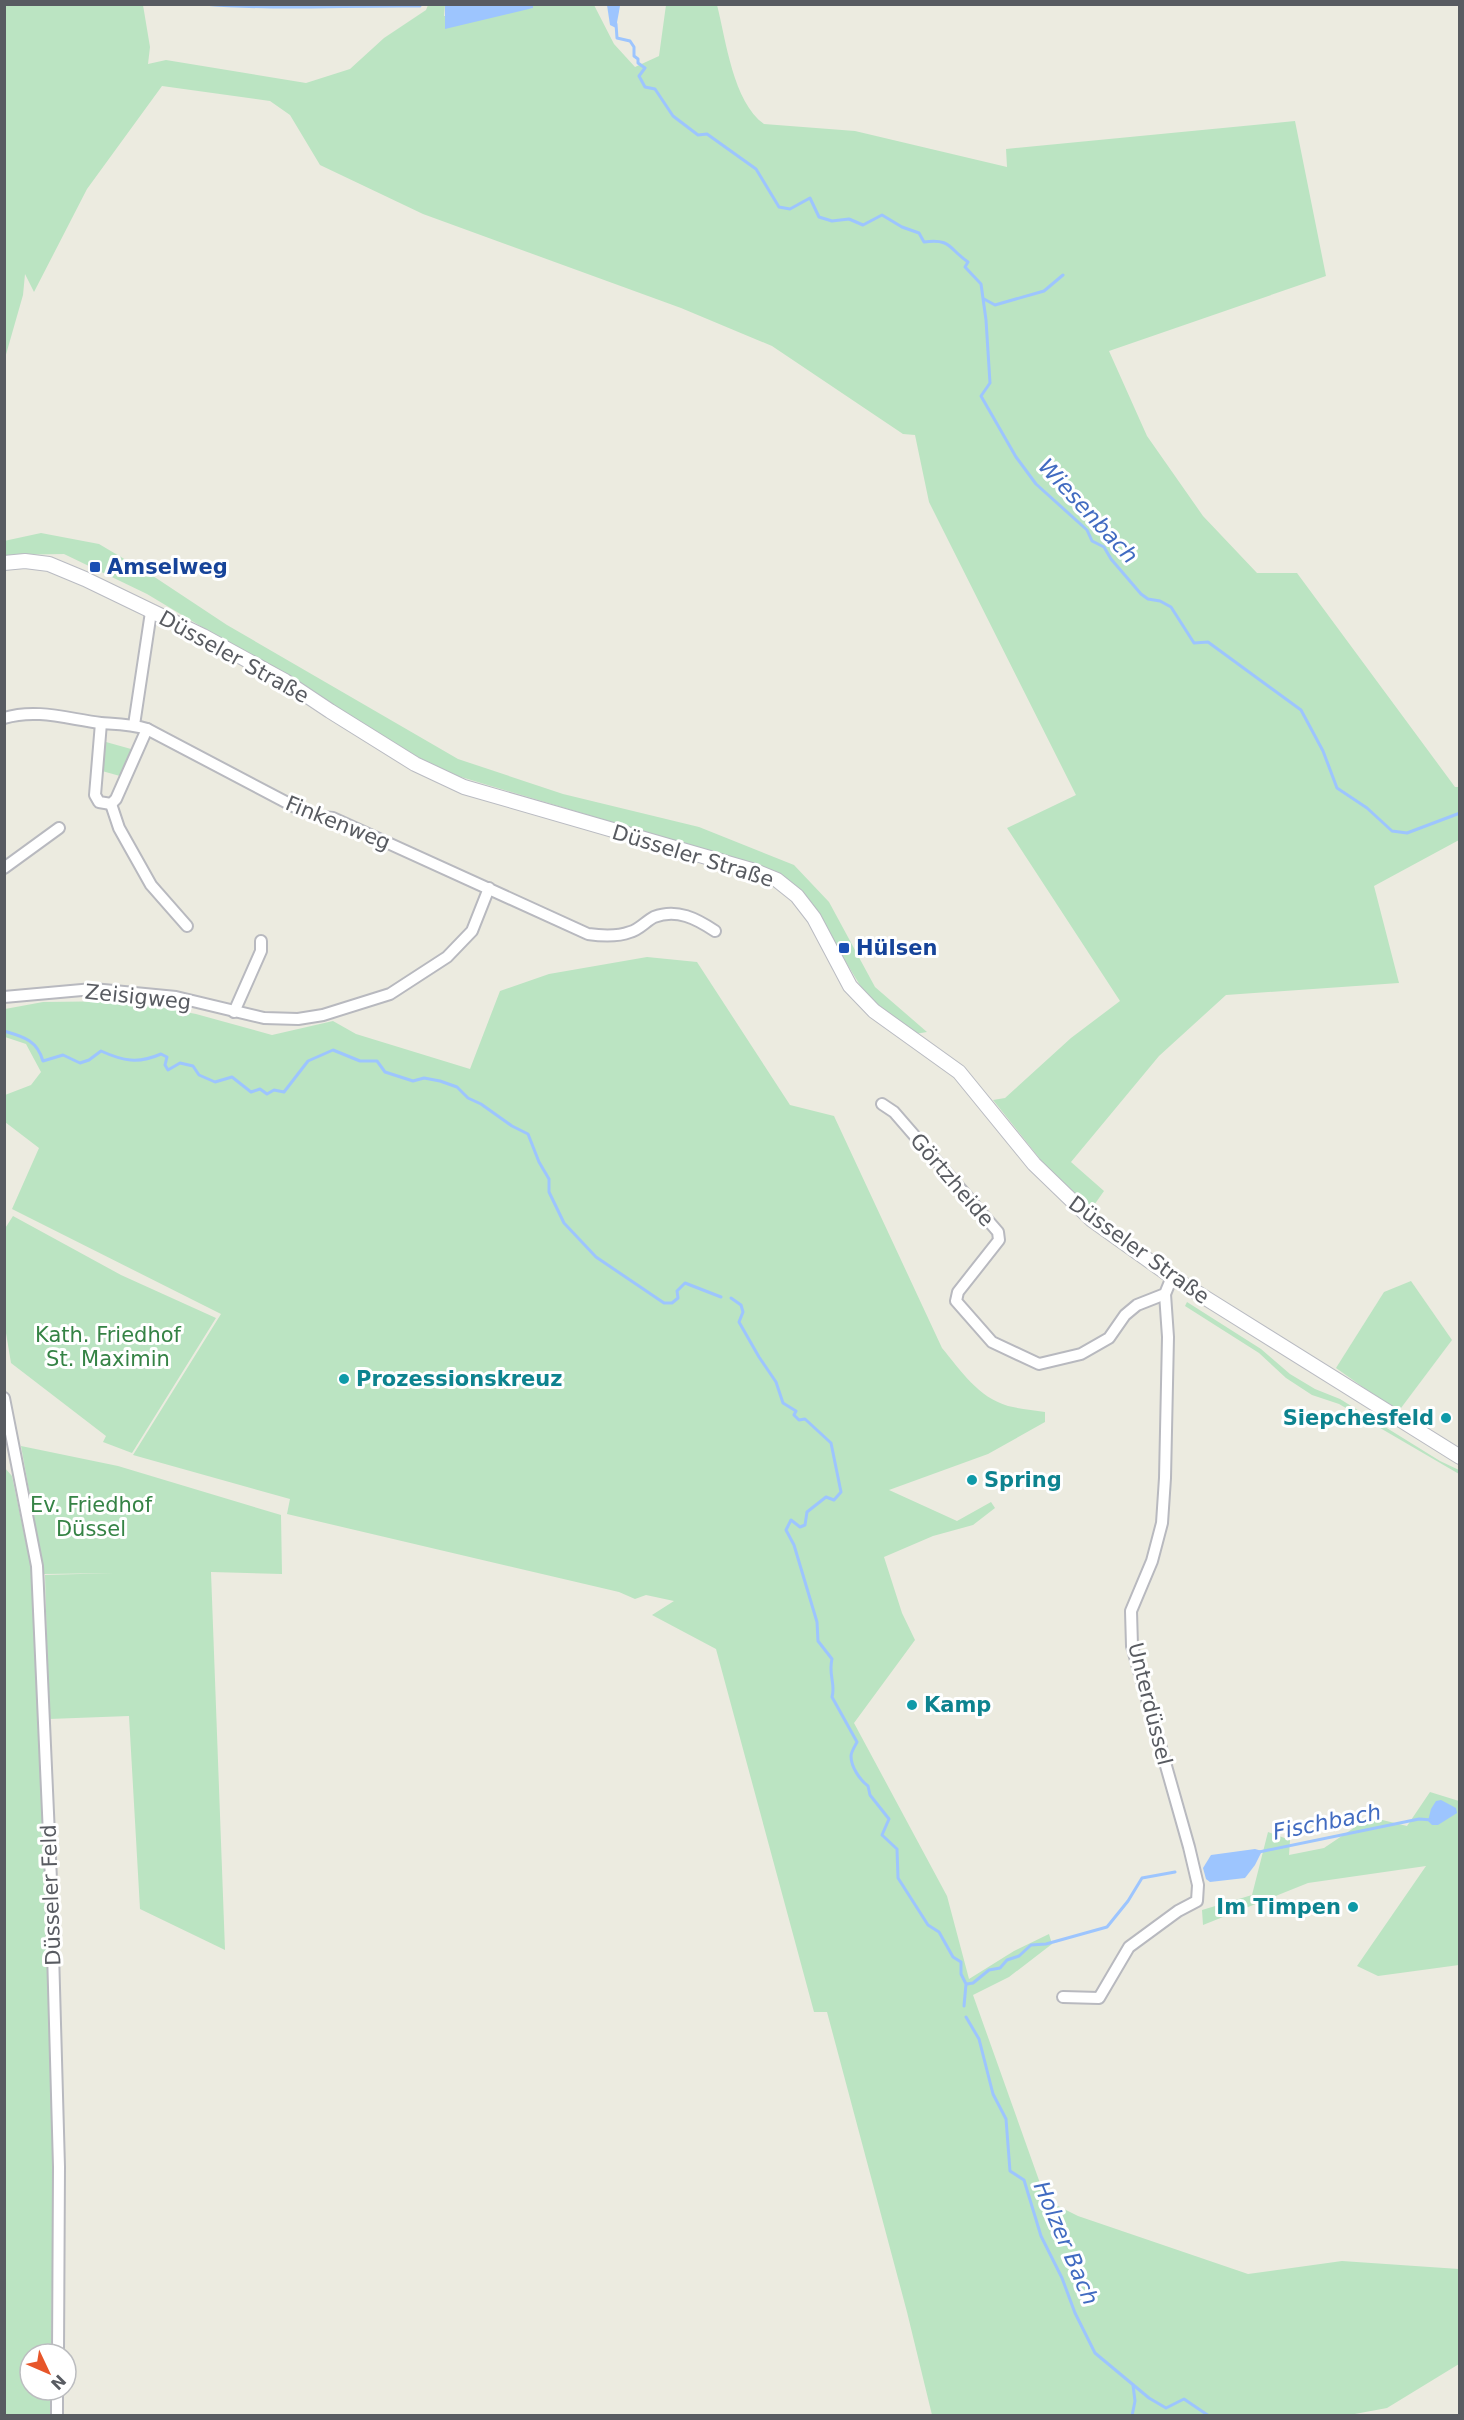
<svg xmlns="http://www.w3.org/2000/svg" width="1464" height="2420" font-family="'DejaVu Sans',sans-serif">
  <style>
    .green { fill: #bbe4c2 }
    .water { fill: #9dc5fe }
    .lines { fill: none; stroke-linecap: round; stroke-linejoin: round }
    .stream { stroke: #9dc5fe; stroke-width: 3 }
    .minor-casing { stroke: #b8b9bf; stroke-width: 14 }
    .secondary-casing { stroke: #b9bbc2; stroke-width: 16 }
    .minor { stroke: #fff; stroke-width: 10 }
    .secondary { stroke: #fff; stroke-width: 14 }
    .transit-dot { fill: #1a4fb4; stroke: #fff; stroke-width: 2 }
    .culture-dot { fill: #0f9aa8; stroke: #fff; stroke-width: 2 }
    .labels { text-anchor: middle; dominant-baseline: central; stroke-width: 6; stroke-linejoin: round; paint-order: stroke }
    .transit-label { font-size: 21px; font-weight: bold; fill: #164399; stroke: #fff; text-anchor: start }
    .street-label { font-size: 21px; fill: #585b61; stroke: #fff }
    .park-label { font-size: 21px; fill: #358345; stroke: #fff }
    .culture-label { font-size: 21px; font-weight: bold; fill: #0d838f; stroke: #fff; text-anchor: start }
    .water-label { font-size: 22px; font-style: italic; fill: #416bc1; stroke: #fff }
  </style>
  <rect width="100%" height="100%" fill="#ecebe0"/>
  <g class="green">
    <path d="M5,5H143L150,47L148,64L166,60L306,83L350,69L384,38L426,10L428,5H445L444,16L533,8V5H594L614,44L635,67L659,56L666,5H717C726,40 733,102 764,124L855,131L1007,167L1006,149L1295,121L1326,276L1109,351L1147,436L1203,516L1257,573H1297L1455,787H1459V840L1374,886L1399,983L1226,995L1159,1056L1071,1162L1104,1191L1092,1208L1048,1169L993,1100L1005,1098L1071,1038L1120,1001L1007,828L1076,795L929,502L915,435L903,434L772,346L681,308L423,214L320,165L290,115L270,101L162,86L87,189L34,292L25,274L23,295L5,358Z"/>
    <polygon points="41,533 99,544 153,576 227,625 458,759 563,794 699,827 794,865 829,902 875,987 927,1032 915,1034 890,1017 866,995 806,897 692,846 451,774 394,745 252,657 147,594 64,554 5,555 4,541"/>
    <polygon points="106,742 131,749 120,776 102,771"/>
    <path d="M647,957L697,962L790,1105L834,1116L942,1348C961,1371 978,1397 1008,1406C1020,1409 1033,1410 1045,1412V1422L988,1454L889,1490L957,1521L991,1502L995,1508L973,1525L933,1536L884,1557L902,1613L915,1640L854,1723L947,1896L969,1979L1014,1951L1049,1934L1052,1944L1009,1977L973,1995L1046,2200L1078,2216L1248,2274L1342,2261L1459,2269V2364L1387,2408L1344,2416L932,2415L907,2312L827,2012H814L716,1649L652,1615L674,1601L646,1595L635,1599L619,1592L287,1514L290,1499L133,1455L221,1314L12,1209L39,1148L5,1122V1095L31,1085L41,1072L26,1044L5,1037V1009L43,1002L128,1001L196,1014L272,1035L333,1021L356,1034L470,1069L500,991L549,974Z"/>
    <polygon points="13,1216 121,1275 216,1318 132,1453 103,1442 106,1436 11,1363 5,1327 4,1230"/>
    <polygon points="1411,1281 1452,1340 1398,1412 1336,1368 1384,1292"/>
    <polygon points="1187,1302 1261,1349 1290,1374 1315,1389 1340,1399 1440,1461 1459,1470 1459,1474 1339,1404 1312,1395 1286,1378 1259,1353 1185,1306"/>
    <polygon points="21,1446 118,1466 281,1515 282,1574 211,1572 225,1950 140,1909 129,1716 49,1719 45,1575 115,1573 44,1574"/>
    <polygon points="4,1467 12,1476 34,1582 55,2062 51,2354 30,2354 30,2390 51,2390 51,2415 5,2415"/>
    <polygon points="1430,1792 1459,1801 1459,1965 1378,1976 1357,1966 1426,1866 1308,1883 1203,1925 1202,1910 1252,1895 1268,1832 1290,1840 1289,1855 1324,1848 1370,1817 1407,1826"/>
  </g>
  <g class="water">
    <polygon points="533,5 533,8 445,29 445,5"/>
    <polygon points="607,5 620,6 616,28 610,25"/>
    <polygon points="1441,1800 1456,1808 1457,1813 1438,1825 1432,1825 1428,1821 1431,1809 1436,1801"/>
    <polygon points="1255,1849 1262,1851 1255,1865 1245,1878 1210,1882 1206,1879 1203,1868 1211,1855"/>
  </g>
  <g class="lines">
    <g class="stream">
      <path d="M203,4C276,10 348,5 420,6"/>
      <path d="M616,24L617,38L630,41L634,47V56L638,59V63L645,68L639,76L645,87L655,89L673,116L698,135L707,134L756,169L779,207L790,209L810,198L819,217L832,221L849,219L863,225L882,215L902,227L919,233L924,242C951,238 949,249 968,262L965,267L981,284L986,320L990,383L981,396L1016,457L1036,484L1087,530L1092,541L1104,547L1111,559L1141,594L1148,599L1160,601L1171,607L1194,643L1208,642L1301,710L1323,751L1337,788L1367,808L1392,831L1407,833L1460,813"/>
      <polyline points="984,299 995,305 1044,291 1063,275"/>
      <path d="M4,1031C24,1037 37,1040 43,1061L63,1055L80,1063L89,1060L101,1051C123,1061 138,1064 161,1054L167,1057L165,1065L168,1070L180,1063L193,1066L199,1075L215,1082L232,1077L251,1092L260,1089L267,1094L274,1090L284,1092L308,1061L333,1050L360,1061H377L385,1072L413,1081L424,1078L440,1081L457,1087L468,1098L481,1104L512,1126L528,1134L539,1162L549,1179V1192L564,1223L596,1257L664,1303H672L678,1298L677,1291L685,1283L721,1297"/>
      <path d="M731,1298L741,1305L743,1312L739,1322L759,1357L776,1382L783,1403L796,1411L794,1415L799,1420L805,1419L831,1443L841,1492L834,1500L826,1497L807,1512L805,1525L800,1527L791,1520L786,1530L794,1545L817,1622L818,1641L832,1659C828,1675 836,1684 832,1697L857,1742C855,1746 851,1752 851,1756C851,1767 860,1780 868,1786L870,1795L889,1819L882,1835L897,1849L898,1878L928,1925L939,1932L953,1957L961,1962V1974L966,1984L964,2006"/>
      <polyline points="1259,1852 1419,1819 1432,1820"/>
      <polyline points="967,1984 973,1983 989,1970 1000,1968 1007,1960 1019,1956 1031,1945 1046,1944 1107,1927 1128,1901 1142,1878 1175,1872"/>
      <polyline points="966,2017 979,2039 993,2094 1006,2119 1010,2171 1024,2180 1041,2236 1062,2278 1075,2313 1095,2353 1149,2398 1166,2408 1184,2399 1209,2416"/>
      <polyline points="1132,2416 1135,2401 1133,2385"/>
    </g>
    <defs>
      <g id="minor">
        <path d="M4,718C37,708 68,719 101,723C117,724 132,724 147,729L299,809L320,817L333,818L588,934C602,936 617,937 630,932C639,930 646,921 654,917C677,908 697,919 715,931"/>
        <polyline points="101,723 95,795 99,802 111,804 116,799 147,729"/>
        <polyline points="134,725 151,612"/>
        <polyline points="111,804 119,828 151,885 187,926"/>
        <polyline points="4,868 59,828"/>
        <polyline points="4,997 93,989 176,997 264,1018 298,1019 323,1015 390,994 447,957 472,931 489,888"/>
        <polyline points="234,1012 261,951 261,941"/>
        <polyline points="882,1104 894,1112 998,1232 999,1240 958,1292 956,1301 992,1342 1039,1364 1081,1354 1109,1338 1125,1315 1137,1305 1165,1294 1172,1277"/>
        <polyline points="4,1398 37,1566 51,1880 59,2167 58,2354"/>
        <polyline points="1063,1997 1099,1998 1129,1947 1178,1911 1197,1901 1198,1885 1189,1847 1132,1646 1131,1611 1152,1561 1162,1523 1165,1478 1168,1337 1165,1294"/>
        <polyline points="57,2416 57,2390"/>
      </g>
      <polyline id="secondary" points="4,563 25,561 49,564 85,579 203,636 285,681 330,711 415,764 464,787 755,871 777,880 797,896 814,918 850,986 874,1011 959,1072 1034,1164 1092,1220 1172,1277 1460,1457"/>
    </defs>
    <use href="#minor" class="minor-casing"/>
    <use href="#secondary" class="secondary-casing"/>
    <use href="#minor" class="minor"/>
    <use href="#secondary" class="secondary"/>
  </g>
  <g class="transit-dot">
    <rect x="89" y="561" width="12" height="12" rx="3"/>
    <rect x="838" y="942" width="12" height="12" rx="3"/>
  </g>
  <g class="culture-dot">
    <circle cx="344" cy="1379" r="6"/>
    <circle cx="1446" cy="1418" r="6"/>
    <circle cx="972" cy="1480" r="6"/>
    <circle cx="912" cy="1705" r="6"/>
    <circle cx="1353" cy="1907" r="6"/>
  </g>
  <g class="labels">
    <g class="transit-label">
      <text x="107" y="567">Amselweg</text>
      <text x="856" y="948">Hülsen</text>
    </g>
    <g class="street-label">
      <text transform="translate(234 657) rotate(29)">Düsseler Straße</text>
      <text transform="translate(338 823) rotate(22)">Finkenweg</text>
      <text transform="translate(693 856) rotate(17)">Düsseler Straße</text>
      <text transform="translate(138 997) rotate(6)">Zeisigweg</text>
      <text transform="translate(952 1180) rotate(49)">Görtzheide</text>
      <text transform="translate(1139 1250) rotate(36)">Düsseler Straße</text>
      <text transform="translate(1150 1704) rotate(76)">Unterdüssel</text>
      <text transform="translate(51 1895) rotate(-92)">Düsseler Feld</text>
    </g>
    <g class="park-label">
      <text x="108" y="1335">Kath. Friedhof<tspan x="108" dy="24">St. Maximin</tspan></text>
      <text x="91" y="1505">Ev. Friedhof<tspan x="91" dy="24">Düssel</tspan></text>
    </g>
    <g class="culture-label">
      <text x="356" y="1379">Prozessionskreuz</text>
      <text x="1434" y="1418" text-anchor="end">Siepchesfeld</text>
      <text x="984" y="1480">Spring</text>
      <text x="924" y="1705">Kamp</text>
      <text x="1341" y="1907" text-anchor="end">Im Timpen</text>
    </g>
    <g class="water-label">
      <text transform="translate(1088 511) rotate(47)">Wiesenbach</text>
      <text transform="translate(1327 1822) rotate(-11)">Fischbach</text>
      <text transform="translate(1066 2243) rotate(67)">Holzer Bach</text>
    </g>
  </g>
  <rect width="1464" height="2420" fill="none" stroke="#585b61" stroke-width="12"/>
  <g transform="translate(48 2372) rotate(134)"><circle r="28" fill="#ffffff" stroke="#bcbdc0" stroke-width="1.5"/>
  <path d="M0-4.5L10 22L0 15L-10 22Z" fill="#e7562a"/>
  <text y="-9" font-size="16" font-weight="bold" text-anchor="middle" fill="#585b61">N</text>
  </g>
</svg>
